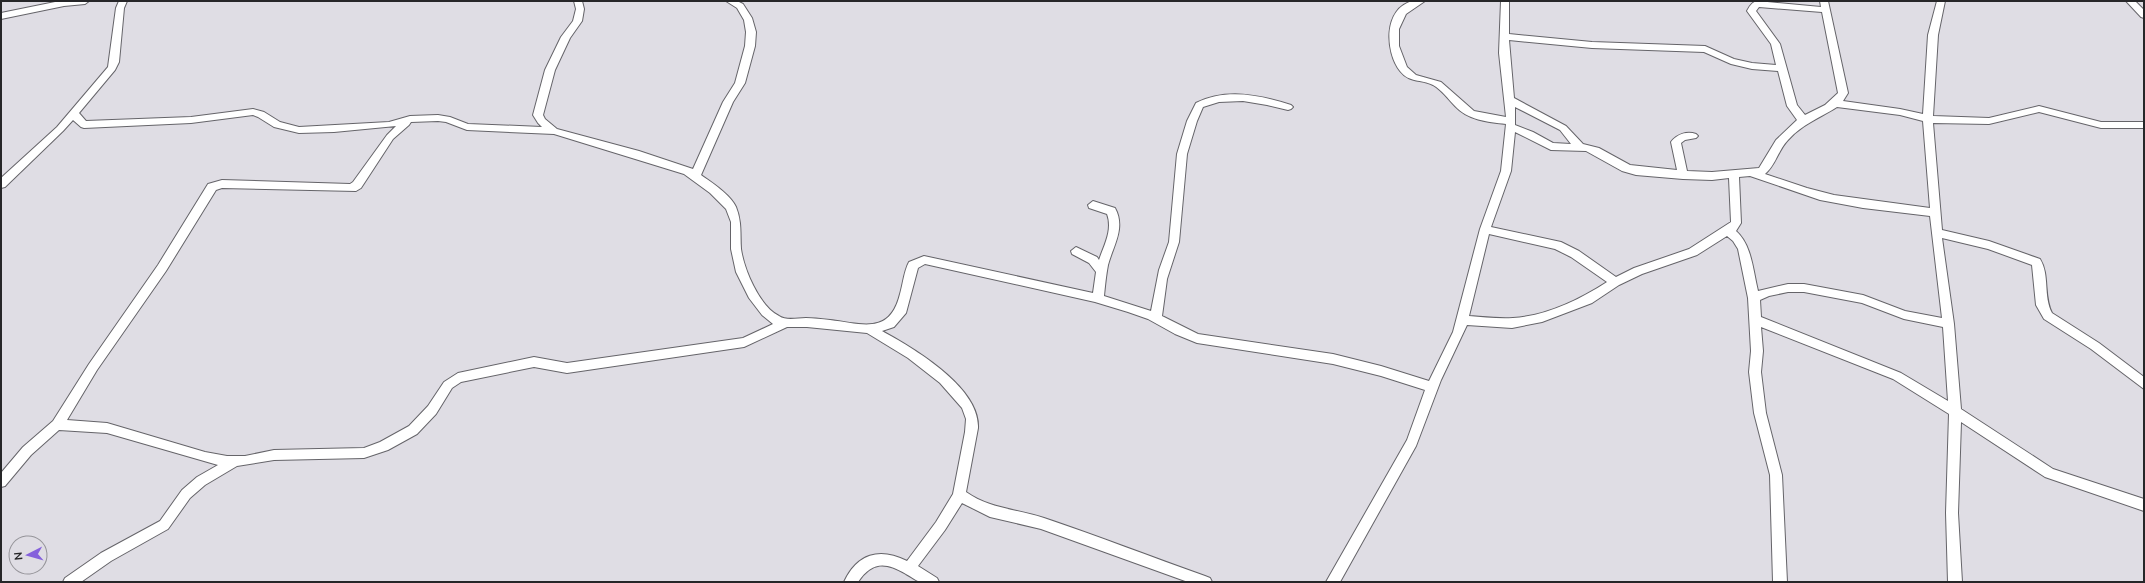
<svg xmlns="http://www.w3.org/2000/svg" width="2145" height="583" font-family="'Nunito Sans',sans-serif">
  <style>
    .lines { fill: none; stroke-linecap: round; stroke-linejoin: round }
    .minor-casing { stroke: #656469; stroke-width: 2 }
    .minor { fill: #fff; fill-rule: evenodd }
  </style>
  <rect width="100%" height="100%" fill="#dfdde4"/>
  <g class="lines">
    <defs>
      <g id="minor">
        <polygon points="60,1 89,1 85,4 64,6 1,19 1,13"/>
        <path d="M119,1H127L124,8L119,62L115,70L79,113L86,121L191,117L253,109L264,112L280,122L299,127L389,122L410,116L438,115L450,117L468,124L542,127L538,123L533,115L545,70L561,37L573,21L576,9L574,1H582L584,9L582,21L570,38L555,70L543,115L545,119L557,129L639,151L693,169L723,102L735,83L745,46L746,32L744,20L737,8L726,1H737L743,4L752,18L756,32L755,46L745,83L733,102L701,175C711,182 731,195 736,207C742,222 740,234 741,249C744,269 759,306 779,316C786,321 797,318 806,318C813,318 822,319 830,320C863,324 890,335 900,294C903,284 904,271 909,262L924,256L1093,293L1096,272L1089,263L1072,254L1071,251L1076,247L1097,257L1099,260C1104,245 1113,230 1107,214L1089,208L1088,205L1093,201L1115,208C1126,228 1113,246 1108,265C1106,275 1105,286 1104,296L1151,311L1159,270L1169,242L1177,154L1187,121L1196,103C1226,88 1260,95 1291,105L1293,107L1291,109L1288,110L1267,105L1243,101L1219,102L1203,107L1197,121L1187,154L1179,242L1167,279L1162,316L1198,334L1333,354L1381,366L1429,381L1453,332L1480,229L1501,171L1506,124C1487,122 1468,120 1455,106C1448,99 1442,90 1433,85C1421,79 1409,83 1400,71C1385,52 1383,8 1413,1C1417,0 1422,1 1425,1L1406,14L1399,29V46L1407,67L1416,75L1441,82L1474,111L1506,117L1499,53L1501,1H1509V34L1592,42L1705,46L1734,59L1752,63L1776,65L1771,44L1747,11C1749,7 1752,2 1757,1L1821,7L1820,1H1828L1848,93L1843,101L1900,109L1923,114L1928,35L1937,1H1945L1938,35L1933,116L1989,118L2039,106L2101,122H2144V128H2101L2039,112L1989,124L1933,123L1942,230L1989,241L2040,259C2050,275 2043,296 2052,313L2099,343L2144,377V389L2091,349L2044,319L2036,305L2032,265L1988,249L1942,238L1954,324L1961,409L2053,469L2144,499V511L2045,477L1961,422L1958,513L1962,582H1948L1946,513L1949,414L1893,379L1761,327L1763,351L1761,372L1766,413L1782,475L1787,582H1773L1770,475L1754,413L1749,372L1751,351L1748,298L1738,249L1733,241L1727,236L1697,255L1642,274L1619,285L1592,303L1542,322L1512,328L1467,325L1441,380L1416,446L1340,582H1326L1407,440L1425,390L1381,376L1333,364L1197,343L1175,334L1148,319L1128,312L1095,302L925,264L918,268L906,313L894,327L882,331C913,348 980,387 978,428L966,492C990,509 1017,509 1044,518C1098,536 1151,557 1205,576L1210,578L1212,582H1188L1041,529L990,517L962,503L945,530L918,566L937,578L939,582C933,582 925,583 920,582C915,580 910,576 906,574C886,562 872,561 858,582H844C857,554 879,547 907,561L936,522L953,494L965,432L966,419L962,408L940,383L908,358L867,333L807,327H787L744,347L567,373L534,367L461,382L452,388L436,414L417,434L388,450L364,458L274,460L237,466L205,485L190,498L168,529L111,561L81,582H63L65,578L101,553L160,521L182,490L197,477L218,465L107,433L59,430L31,455L5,486L1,487V473L23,447L53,421L89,364L158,265L208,184L222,180L350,184L353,182L387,135L396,126L334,132L299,133L274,127L258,117L253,115L191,123L84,128L81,127L73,120L63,131L5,187L1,188V178L57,127L108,67L116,8ZM1759,7L1822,12L1838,93L1825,105L1805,115L1797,105L1780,44L1756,11ZM1509,40L1592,48L1704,52L1731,64L1752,69L1778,71L1787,106L1797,120L1776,140L1759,168L1712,172L1687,171L1681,143L1685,140L1696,138L1698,136L1696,134C1687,131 1677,134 1671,142L1677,170L1630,165L1599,148L1583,144L1566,126L1514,98ZM1515,107L1560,130L1571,144L1553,143L1533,132L1515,125ZM1837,107L1900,115L1923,121L1930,208L1834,195L1807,188L1765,174C1776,165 1778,150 1788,140C1802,124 1820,118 1837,107ZM438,121L446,122L467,130L554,134L684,174L710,193L726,209L731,222V249L736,272L749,298L762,315L773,324L743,338L567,363L534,357L458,373L444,382L428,406L409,426L380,442L364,448L274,450L245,456H227L205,452L107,423L67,420L97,370L166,271L216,190L222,188L356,191L361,188L393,139L409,125L411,122ZM1515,132L1551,150L1586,151L1622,171L1636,175L1683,179L1712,180L1729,178L1731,222L1689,249L1634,268L1616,277L1579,251L1561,242L1491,227L1511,171ZM1750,176L1820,200L1863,208L1930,216L1942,318L1905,311L1863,295L1804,284H1788L1758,291C1753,271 1752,245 1736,231L1741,223L1739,177ZM1489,234L1555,249L1571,257L1607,282C1579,300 1546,316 1513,318C1498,319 1483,317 1469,316ZM1788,292H1804L1862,303L1904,319L1943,327L1948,401L1901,373L1761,317L1760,300L1769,296Z"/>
        <polygon points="2126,1 2135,1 2144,10 2144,18 2141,17"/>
      </g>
    </defs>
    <use href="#minor" class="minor-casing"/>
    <use href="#minor" class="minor"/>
  </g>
  <rect width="2145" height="583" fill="none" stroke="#262628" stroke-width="4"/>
  <g transform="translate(28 555) rotate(264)"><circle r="19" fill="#dfdde4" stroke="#959499"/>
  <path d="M0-3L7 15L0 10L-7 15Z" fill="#8561dc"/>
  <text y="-6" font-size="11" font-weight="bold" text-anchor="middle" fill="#262628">N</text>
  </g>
</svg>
